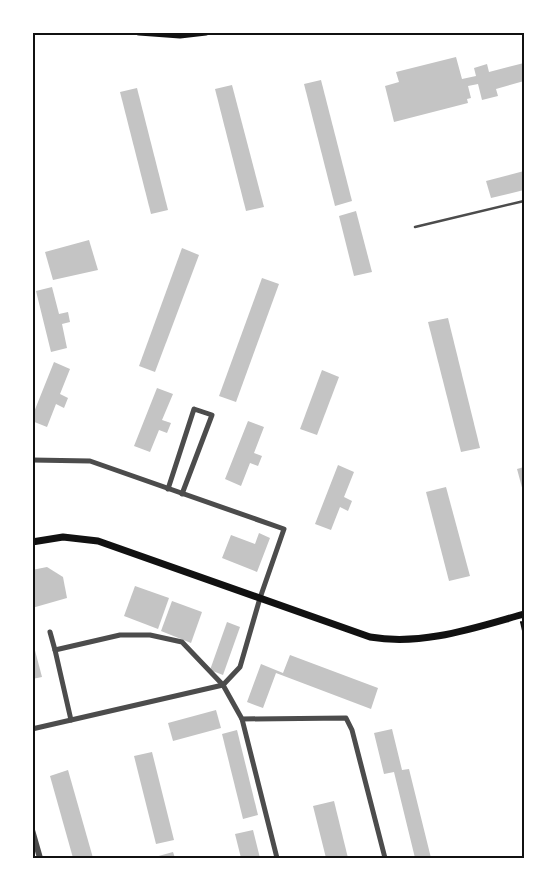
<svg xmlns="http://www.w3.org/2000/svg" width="557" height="891" font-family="'Open Sans',sans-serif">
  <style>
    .building { fill: #c4c4c4 }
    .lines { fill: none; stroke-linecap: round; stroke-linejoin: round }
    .path { stroke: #111; stroke-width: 2 }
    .service { stroke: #4c4c4c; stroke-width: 2.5 }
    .minor { stroke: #4c4c4c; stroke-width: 5 }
    .tertiary { stroke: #4c4c4c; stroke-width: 6 }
    .secondary { stroke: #111; stroke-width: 7 }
    .neatline { fill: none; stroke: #111; stroke-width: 2 }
  </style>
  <rect width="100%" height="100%" fill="#fff"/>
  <g class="building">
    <polygon points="456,57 462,79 476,76 474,68 487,64 489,72 524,63 524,81 496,89 498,96 482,100 478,84 468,86 471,98 467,99 468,103 394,122 385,86 399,82 396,72"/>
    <polygon points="321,80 352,201 335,206 304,84"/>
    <polygon points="232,85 264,207 246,211 215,89"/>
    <polygon points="137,88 168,210 151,214 120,92"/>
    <polygon points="524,171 524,190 491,198 486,181"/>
    <polygon points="356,211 372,272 354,276 339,216"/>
    <polygon points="89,240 98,270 53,280 45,252"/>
    <polygon points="182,248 199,255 155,372 139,366"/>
    <polygon points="262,278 279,284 236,402 219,396"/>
    <polygon points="52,287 59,314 68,312 70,322 62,324 67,348 51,352 36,291"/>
    <polygon points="448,318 480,448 461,452 428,322"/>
    <polygon points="54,362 70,369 60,394 68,398 64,408 56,404 47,427 32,421 32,417"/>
    <polygon points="322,370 339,377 317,435 300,429"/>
    <polygon points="157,388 173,394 162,420 171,423 167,433 159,430 150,452 134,446"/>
    <polygon points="248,421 264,427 254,453 262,456 258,466 250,463 241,486 225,479"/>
    <polygon points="338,465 354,472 344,497 352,501 348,511 340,507 331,530 315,524"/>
    <polygon points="524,467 524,495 517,469"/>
    <polygon points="446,487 470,576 449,581 426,492"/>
    <polygon points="259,533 270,538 257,572 222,558 231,535 255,544"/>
    <polygon points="47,567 63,577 67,598 32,608 32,570"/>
    <polygon points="135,586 169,598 158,629 124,616"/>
    <polygon points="172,601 202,612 191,643 161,631"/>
    <polygon points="227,622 240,627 223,675 210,670"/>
    <polygon points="32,639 42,677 32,679"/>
    <polygon points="290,655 378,688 371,709 276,673 263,708 247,702 261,664 283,673"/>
    <polygon points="216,710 221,728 173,741 168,723"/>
    <polygon points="392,729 402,770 409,769 431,858 415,858 394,772 384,774 374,733"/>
    <polygon points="237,730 258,815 243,819 222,734"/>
    <polygon points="152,752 174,840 156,844 134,756"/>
    <polygon points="68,770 93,858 73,858 50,776"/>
    <polygon points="334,801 348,858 326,858 313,806"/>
    <polygon points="253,830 260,858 241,858 235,834"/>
    <polygon points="173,852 175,858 156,858 155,857"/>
  </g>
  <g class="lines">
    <polyline class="path" points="521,622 524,635"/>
    <polyline class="service" points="415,227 524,201"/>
    <g class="minor">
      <polyline points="32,460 90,461 284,529 260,598 240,667 223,685 32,729"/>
      <polyline points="168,489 194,409 212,415 182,494"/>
      <polyline points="50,632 55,650"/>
      <polyline points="242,719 277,858"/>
      <polyline points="71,720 55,650 120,635 150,635 182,642 223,685 242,719 346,718 352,730 385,858"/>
    </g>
    <polyline class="tertiary" points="32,830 40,858"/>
    <g class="secondary">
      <polyline points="139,32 180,35 206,32"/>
      <path d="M32,542L63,537L98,541L370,637C423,646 474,628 524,614"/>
    </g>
  </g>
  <rect width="557" height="891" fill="none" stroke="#ffffff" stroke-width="68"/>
  <rect x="34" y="34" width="489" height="823" class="neatline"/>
</svg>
